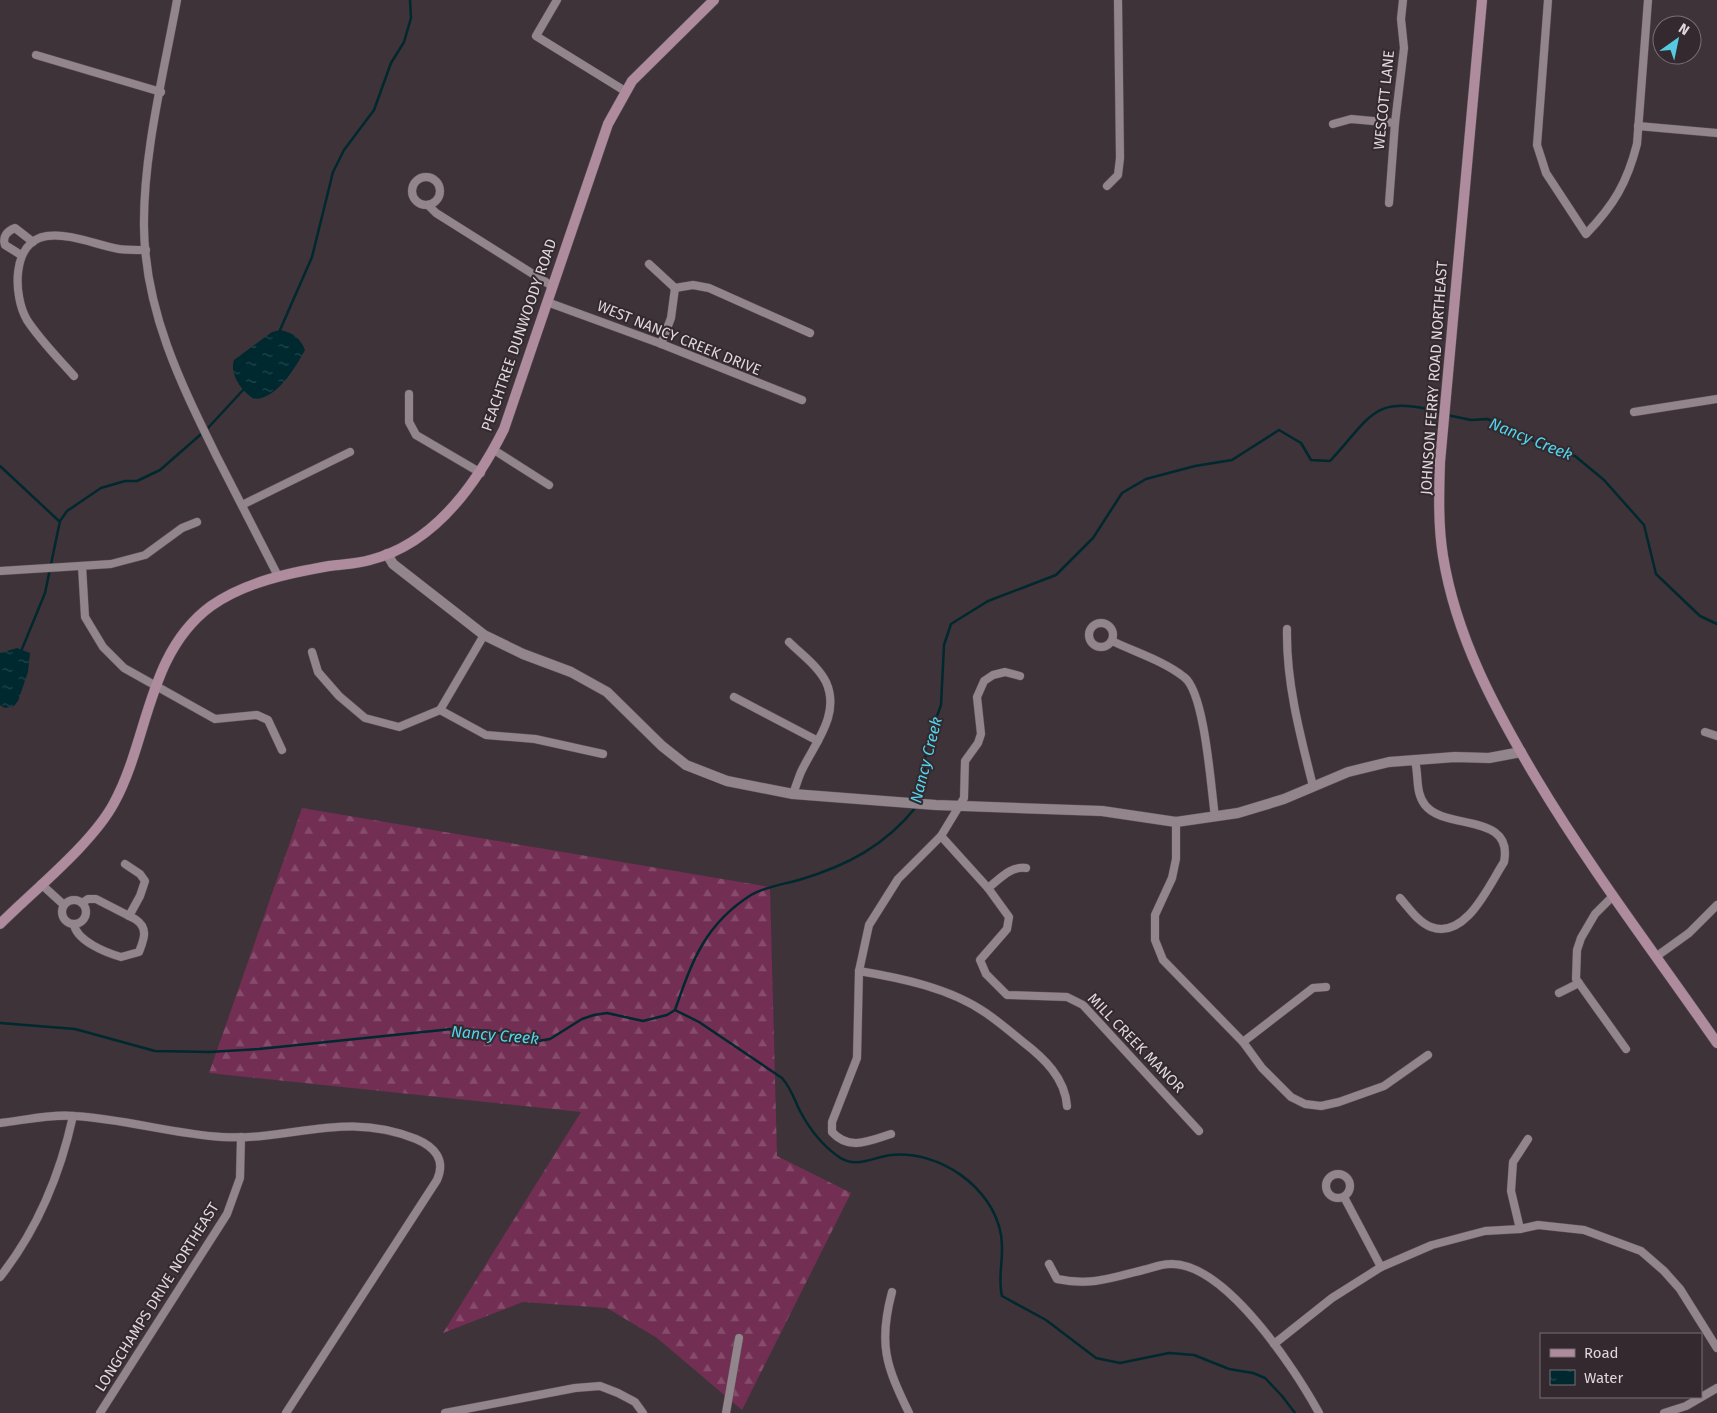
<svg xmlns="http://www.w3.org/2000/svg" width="1717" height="1413" font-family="'Fira Sans',sans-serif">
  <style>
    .forest { fill: url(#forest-firs) }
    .water { fill: url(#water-ripples) }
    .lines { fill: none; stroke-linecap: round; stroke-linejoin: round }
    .stream { stroke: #00282f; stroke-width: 2.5 }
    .minor-casing { stroke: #584f54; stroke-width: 9 }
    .tertiary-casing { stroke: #584f54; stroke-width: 11 }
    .secondary-casing { stroke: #584f54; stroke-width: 11 }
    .minor { stroke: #92858b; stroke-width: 8 }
    .tertiary { stroke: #92858b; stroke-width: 10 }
    .secondary { stroke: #af8c9d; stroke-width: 10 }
    .labels { text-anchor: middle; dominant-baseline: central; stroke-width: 4; stroke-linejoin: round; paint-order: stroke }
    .street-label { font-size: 15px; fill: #dfd7db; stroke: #33292e }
    .water-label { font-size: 16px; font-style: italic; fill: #51d4ec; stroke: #33292e }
  </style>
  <defs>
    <pattern id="forest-firs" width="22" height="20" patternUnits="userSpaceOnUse" patternTransform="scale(1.25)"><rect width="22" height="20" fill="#732e54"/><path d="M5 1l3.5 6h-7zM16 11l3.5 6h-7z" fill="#864c6c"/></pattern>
    <pattern id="water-ripples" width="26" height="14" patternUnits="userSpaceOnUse" patternTransform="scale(1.25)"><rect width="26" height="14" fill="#00282f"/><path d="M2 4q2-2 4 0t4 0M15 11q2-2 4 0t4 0" fill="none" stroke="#25464d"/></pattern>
  </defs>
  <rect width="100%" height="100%" fill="#3e3338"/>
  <polygon class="forest" points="302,808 770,887 777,1156 851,1193 742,1410 657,1338 607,1308 523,1302 443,1333 581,1112 209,1073"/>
  <g class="water">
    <path d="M280,330C292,332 301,339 305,350C295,368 277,399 254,399C242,392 229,374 234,360L272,332Z"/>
    <polygon points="17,648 30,653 28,672 18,701 14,706 5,708 0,705 0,653"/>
  </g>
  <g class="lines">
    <g class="stream">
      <polyline points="280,330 312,257 333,172 344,150 374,110 391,63 404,42 411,18 410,0"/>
      <polyline points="1447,415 1471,420 1487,419 1509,427 1539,444 1575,456 1604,480 1644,525 1656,574 1700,616 1717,624"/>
      <polyline points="0,466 59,521"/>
      <polyline points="22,649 45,593 60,521 67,511 101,488 125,481 137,481 160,470 207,429 244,389"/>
      <path d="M918,802L924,781L926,747L941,705L944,645L951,624L988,601L1056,575L1093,538L1122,493L1146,479L1195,466L1232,460L1279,430L1301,443L1311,460L1330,461C1371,417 1374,392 1442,413"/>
      <path d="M675,1010L699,1022L782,1078C791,1088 794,1099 800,1111C809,1128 823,1146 839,1157C856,1169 873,1157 891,1155C939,1150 993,1187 1001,1235C1005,1257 997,1275 1002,1296L1046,1320L1096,1358L1120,1363L1169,1353L1194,1355L1229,1369L1253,1373L1265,1378L1282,1396L1295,1413"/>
      <path d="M0,1023L75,1029L155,1051L209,1052L259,1049L452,1029L489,1031L538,1041L550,1039L582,1019L594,1015L607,1013L643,1021L667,1015L675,1010C692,961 705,924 751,895C764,887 784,884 799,880C846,866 885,846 916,807"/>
    </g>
    <defs>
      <g id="minor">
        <path d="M177,0C164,72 143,154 144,227C145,312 181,384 218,459C238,498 258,537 278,576"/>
        <polyline points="557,0 536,36 625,91"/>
        <path d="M1548,0L1537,145L1546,173L1586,234C1614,205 1627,183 1637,144L1648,0"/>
        <polyline points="36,55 161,92"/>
        <polyline points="1333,124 1351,119 1395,123"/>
        <polyline points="1638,126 1717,133"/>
        <circle cx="426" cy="191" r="14"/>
        <polyline points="1107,186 1118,175 1120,158 1118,0"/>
        <polyline points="1389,203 1395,123 1404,48 1401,19 1403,0"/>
        <polyline points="428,205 436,213 552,286"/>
        <path d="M21,255L5,245C2,237 7,231 15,228L33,242"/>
        <polyline points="649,264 675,288"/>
        <polyline points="675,288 693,285 709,288 810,333"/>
        <polyline points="547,302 659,343 802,400"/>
        <polyline points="661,344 671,318 675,288"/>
        <path d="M74,376C58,358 40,340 27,320C13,296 11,241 47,236C71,233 96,245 119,249C127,250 137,250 146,250"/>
        <polyline points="409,394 409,422 416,435 481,473"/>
        <polyline points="1634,412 1717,399"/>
        <polyline points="494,450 549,485"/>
        <polyline points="242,505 350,452"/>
        <polyline points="82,566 85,617 103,647 124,668 215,719 257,715 268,720 282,750"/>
        <polyline points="0,571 111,564 145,555 182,528 197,522"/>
        <circle cx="1101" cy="635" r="12"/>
        <path d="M1287,629C1286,682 1300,735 1313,786"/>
        <path d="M1112,641C1135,652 1164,661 1184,677C1205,692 1211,789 1215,817"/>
        <path d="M789,642C801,654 818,666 826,682C841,715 814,744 801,772C798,779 796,786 793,794"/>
        <polyline points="312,652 318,672 339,696 365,718 399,727 440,710 484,635"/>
        <polyline points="734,697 818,741"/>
        <polyline points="440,710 486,735 535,739 603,754"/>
        <polyline points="1705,732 1717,736"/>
        <polyline points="1176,822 1176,859 1172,878 1155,915 1155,940 1163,960 1243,1042 1262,1068 1291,1097 1305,1104 1321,1106 1339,1102 1384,1086 1428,1055"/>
        <polyline points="941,836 988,888 1009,917 1007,929 980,960 986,974 1007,995 1067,997 1083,1005 1199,1131"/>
        <polyline points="125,864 140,874 145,881 140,896 129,916"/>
        <polyline points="41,884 64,905"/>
        <path d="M988,888C1000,879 1010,866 1026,868"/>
        <polyline points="1612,897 1595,914 1581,938 1577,950 1576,979 1626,1049"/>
        <path d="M1400,898C1409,908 1418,922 1431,927C1466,940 1489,885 1504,862C1514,812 1445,831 1425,805C1415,792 1419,776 1415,761"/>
        <circle cx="74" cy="912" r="12"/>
        <path d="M74,924C76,941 107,953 121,957L139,952C144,939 149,928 135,919L96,899H88L82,903"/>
        <polyline points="1657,956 1689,933 1717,905"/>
        <path d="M859,971C901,978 950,988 986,1013C999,1022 1011,1032 1023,1042C1044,1058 1065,1078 1067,1106"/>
        <polyline points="1559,993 1579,983"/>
        <polyline points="1243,1042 1313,988 1326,987"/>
        <path d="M0,1123C25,1120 51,1114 75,1116C125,1119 173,1134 222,1137C292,1141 344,1110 416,1139C435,1147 446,1160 437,1180L286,1413"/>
        <path d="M891,1134C869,1141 849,1151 832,1132V1122L857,1058L859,971L869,925L898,879L941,836L964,798L965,761L978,743L981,734L977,697L984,681L993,675L1005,672L1020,676"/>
        <circle cx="1338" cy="1186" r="12"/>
        <polyline points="1344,1197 1381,1267"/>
        <polyline points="1520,1229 1511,1191 1513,1162 1528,1139"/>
        <path d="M1049,1264L1057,1279C1091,1286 1111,1278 1143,1270C1152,1268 1161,1264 1170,1264C1225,1262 1295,1369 1319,1413"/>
        <path d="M0,1277C38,1229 60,1175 73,1116"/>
        <path d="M892,1292C878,1344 886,1366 909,1413"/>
        <polyline points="1274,1344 1332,1298 1381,1267 1432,1245 1485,1231 1520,1229 1538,1225 1584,1230 1641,1251 1664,1271 1680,1289 1717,1348"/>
        <polyline points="100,1413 227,1214 240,1178 241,1137"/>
        <polyline points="445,1413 575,1388 600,1386 618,1393 635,1402 643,1413"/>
        <polyline points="726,1413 739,1338"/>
        <polyline points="1664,1413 1686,1406 1717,1388"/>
      </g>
      <polyline id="tertiary" points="387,554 393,564 484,635 523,654 571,672 607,692 662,746 686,765 727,781 793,794 936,805 1102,811 1176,822 1238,813 1284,799 1348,772 1389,762 1455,757 1489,758 1521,752"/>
      <g id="secondary">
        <path d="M1482,0L1440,462C1439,493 1438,525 1443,556C1456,637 1495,709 1536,778C1591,870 1656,955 1717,1043"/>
        <path d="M0,924C34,890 92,844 114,803C149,739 147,653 211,606C245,582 289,573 329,566C342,564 357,564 370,560C434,544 476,485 504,429L608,124L632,81L714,0"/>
      </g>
    </defs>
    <use href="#minor" class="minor-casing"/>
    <use href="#tertiary" class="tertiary-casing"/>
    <use href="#secondary" class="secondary-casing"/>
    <use href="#minor" class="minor"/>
    <use href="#tertiary" class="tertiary"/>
    <use href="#secondary" class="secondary"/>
  </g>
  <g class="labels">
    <g class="street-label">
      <text transform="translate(1384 100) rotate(-84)">WESCOTT LANE</text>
      <text transform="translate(519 335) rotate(-71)">PEACHTREE DUNWOODY ROAD</text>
      <text transform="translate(679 338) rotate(22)">WEST NANCY CREEK DRIVE</text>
      <text transform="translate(1434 378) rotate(-86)">JOHNSON FERRY ROAD NORTHEAST</text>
      <text transform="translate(1136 1043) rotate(46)">MILL CREEK MANOR</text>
      <text transform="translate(157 1297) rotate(-58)">LONGCHAMPS DRIVE NORTHEAST</text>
    </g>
    <g class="water-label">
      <text transform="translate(1531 439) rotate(22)">Nancy Creek</text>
      <text transform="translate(926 760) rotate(-76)">Nancy Creek</text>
      <text transform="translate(495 1035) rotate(5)">Nancy Creek</text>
    </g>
  </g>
  <rect x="1540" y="1333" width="162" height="65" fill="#33292e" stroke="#786f73"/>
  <rect x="1550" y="1349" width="25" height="8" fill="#af8c9d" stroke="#786f73"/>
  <text x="1584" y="1358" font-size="15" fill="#dfd7db">Road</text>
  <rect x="1550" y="1370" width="25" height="15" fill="url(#water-ripples)" stroke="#786f73"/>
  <text x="1584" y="1383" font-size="15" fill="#dfd7db">Water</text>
  <g transform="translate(1677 40) rotate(33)"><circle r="24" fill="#33292e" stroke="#786f73"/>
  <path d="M0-4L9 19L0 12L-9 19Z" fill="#55cae0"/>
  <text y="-8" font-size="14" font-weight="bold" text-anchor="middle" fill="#dfd7db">N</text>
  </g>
</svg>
